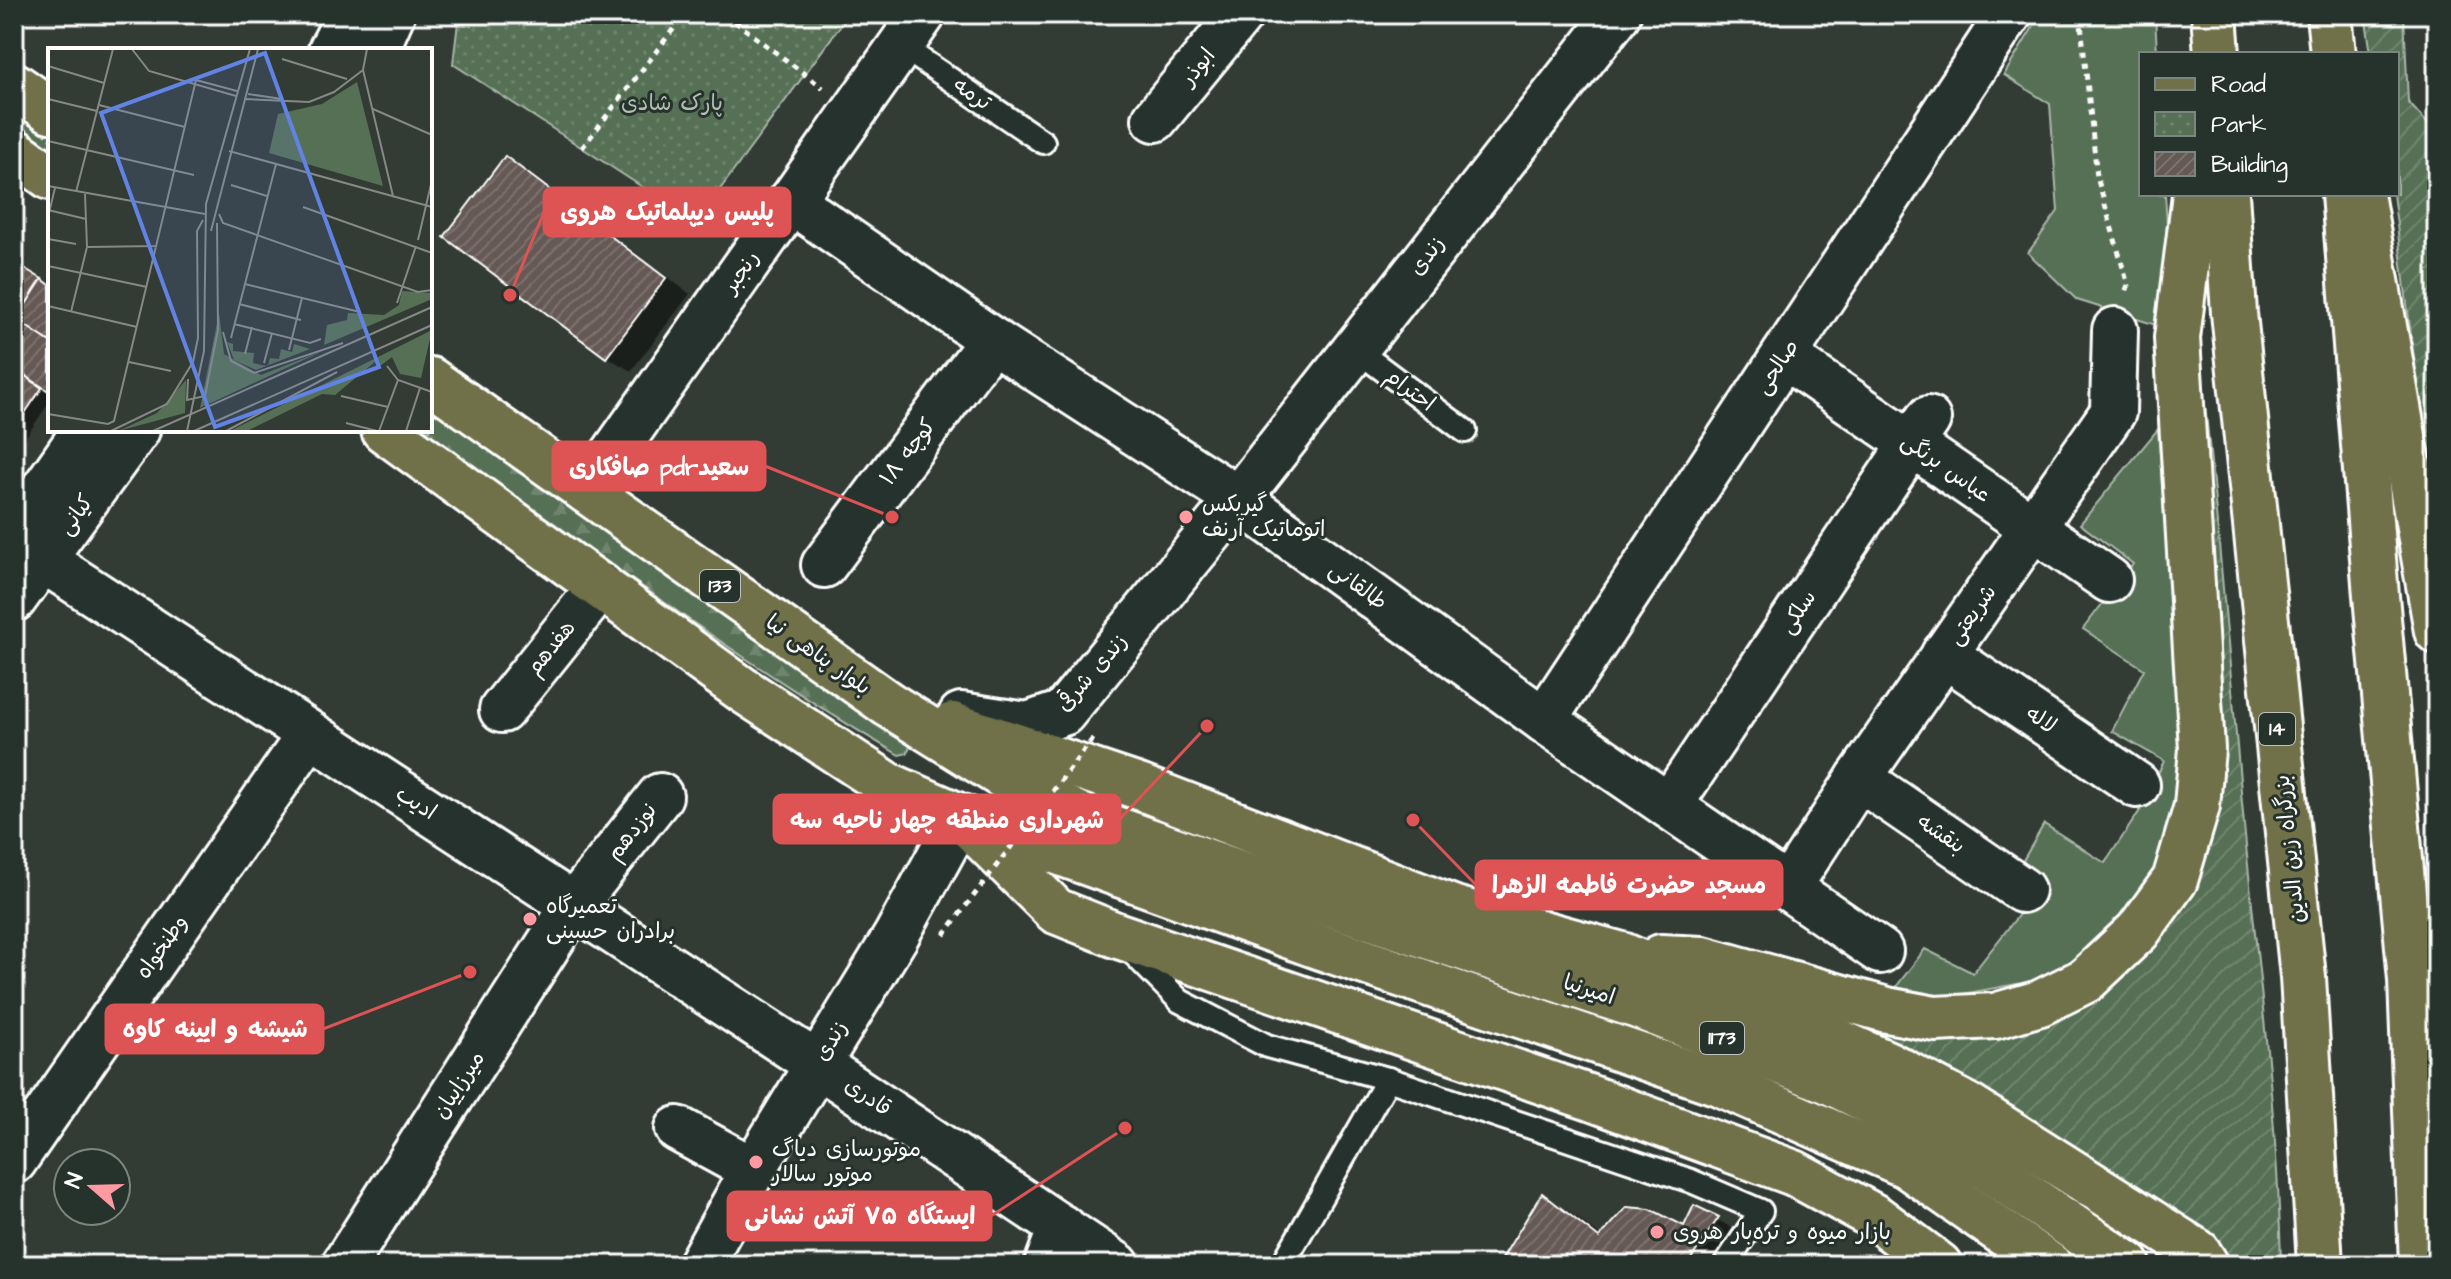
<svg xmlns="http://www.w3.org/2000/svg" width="2451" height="1279" font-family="'Architects Daughter','Playpen Sans Arabic',sans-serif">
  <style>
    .grass { fill: #567055; stroke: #aab8aa; stroke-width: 2 }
    .forest { fill: url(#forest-firs); stroke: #aab8aa; stroke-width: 2 }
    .park { fill: url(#park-dots); stroke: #aab8aa; stroke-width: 2 }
    .garden { fill: url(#garden-furrows); stroke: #aab8aa; stroke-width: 2 }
    .shadow { fill: #0007 }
    .building { fill: url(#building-hatch); stroke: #fff; stroke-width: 2 }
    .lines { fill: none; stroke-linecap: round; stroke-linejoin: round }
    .service-casing { stroke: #fff; stroke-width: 28 }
    .minor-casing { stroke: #fff; stroke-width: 50 }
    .primary-casing { stroke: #fff; stroke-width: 50 }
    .trunk-casing { stroke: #fff; stroke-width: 50 }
    .path { stroke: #fff; stroke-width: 5; stroke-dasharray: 6 6; stroke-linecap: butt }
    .service { stroke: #26332d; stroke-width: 22 }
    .minor { stroke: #26332d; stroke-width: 44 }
    .primary { stroke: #70704a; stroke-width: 44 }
    .trunk { stroke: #70704a; stroke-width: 44 }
    .path-bridge { stroke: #fff; stroke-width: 5; stroke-dasharray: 6 6; stroke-linecap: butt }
    .poi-dot { fill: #ff9aa2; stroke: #26332d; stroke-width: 3 }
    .labels { text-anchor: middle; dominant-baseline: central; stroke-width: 6; stroke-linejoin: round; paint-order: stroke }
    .shield { fill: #26332d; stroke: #bec2c0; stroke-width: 2 }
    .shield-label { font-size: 20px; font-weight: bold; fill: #fff }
    .street-label { font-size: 22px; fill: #fff; stroke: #26332d }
    .park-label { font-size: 22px; fill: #b3bfb2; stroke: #26332d }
    .poi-label { font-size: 22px; fill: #fff; stroke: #26332d; text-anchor: start }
    .inset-road { fill: none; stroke: #858986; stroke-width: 2 }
    .view { fill: #6183e4; fill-opacity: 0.15; stroke: #6183e4; stroke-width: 4 }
    .inset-edge { fill: none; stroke: #fff; stroke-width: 4 }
    .leader { fill: none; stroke: #de5353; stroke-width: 3 }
    .callout-dot { fill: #de5353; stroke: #26332d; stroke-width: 3 }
    .callout { fill: #de5353; stroke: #de5353; stroke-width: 3 }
    .callout-label { font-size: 24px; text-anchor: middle; font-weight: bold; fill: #fff }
  </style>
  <defs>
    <pattern id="forest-firs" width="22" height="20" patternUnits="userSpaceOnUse" patternTransform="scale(2)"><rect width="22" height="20" fill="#567055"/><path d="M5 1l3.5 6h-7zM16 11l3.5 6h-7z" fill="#6f856e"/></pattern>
    <pattern id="park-dots" width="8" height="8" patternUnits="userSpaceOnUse" patternTransform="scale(2)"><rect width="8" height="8" fill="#567055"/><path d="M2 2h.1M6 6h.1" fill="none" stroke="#6f856e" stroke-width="1.8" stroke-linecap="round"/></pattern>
    <pattern id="garden-furrows" width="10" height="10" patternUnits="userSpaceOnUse" patternTransform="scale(2)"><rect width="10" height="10" fill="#567055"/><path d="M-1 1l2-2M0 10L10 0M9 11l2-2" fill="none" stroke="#6f856e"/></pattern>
    <pattern id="building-hatch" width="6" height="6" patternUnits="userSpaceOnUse" patternTransform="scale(2)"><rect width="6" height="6" fill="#655954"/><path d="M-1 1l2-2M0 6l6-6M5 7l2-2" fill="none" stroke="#7c726e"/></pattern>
  </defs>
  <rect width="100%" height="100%" fill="#333b35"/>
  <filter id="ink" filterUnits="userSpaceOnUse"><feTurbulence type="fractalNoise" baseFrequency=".0125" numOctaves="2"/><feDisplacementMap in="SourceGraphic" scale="16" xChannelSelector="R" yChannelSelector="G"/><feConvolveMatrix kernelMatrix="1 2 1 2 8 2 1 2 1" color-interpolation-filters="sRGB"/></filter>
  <g filter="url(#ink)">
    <g class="grass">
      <polygon points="2041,14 2155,14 2157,54 2141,54 2141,194 2165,194 2167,224 2159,326 2077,300 2028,253 2058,211 2050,104 2004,75"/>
      <polygon points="2158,429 2182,756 2165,857 2139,903 2086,955 2038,980 1947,997 1896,987 1925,949 1973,973 2031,899 2021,864 2044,824 2105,863 2143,806 2164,761 2112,731 2144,669 2083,629 2133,564 2080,524"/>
    </g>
    <g class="forest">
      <polygon points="14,103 50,129 50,156 14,129"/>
      <path d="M430,404L911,741L908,753L899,755C734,659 580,541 425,430H430Z"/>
    </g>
    <polygon class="park" points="459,14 849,14 696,222 453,64"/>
    <g class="garden">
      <polygon points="2365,14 2404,14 2408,102 2437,134 2437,539 2393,194 2397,194 2397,54 2371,54"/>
      <path d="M2196,326C2216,492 2229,659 2244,825C2258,972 2278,1118 2281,1265H2231L2213,1237L2149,1196L1762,986L2026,1029L2060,1018L2090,1000L2195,880Z"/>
    </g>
    <g class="shadow">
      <polygon points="505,159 530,173 690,294 631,371 607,357"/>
      <polygon points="14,251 27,260 21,268 50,287 50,389 37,380 35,383 50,394 50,401 14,455"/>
      <polygon points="1543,1196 1567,1210 1602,1237 1685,1228 1695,1208 1742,1233 1721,1265 1501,1265"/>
    </g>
    <g class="building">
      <polygon points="505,156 666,278 606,358 444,237"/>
      <polygon points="14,262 42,279 16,320 14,318"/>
      <polygon points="42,279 50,285 50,342 16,320"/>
      <polygon points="14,318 50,342 50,392 14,368"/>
      <polygon points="14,368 42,388 14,429"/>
      <polygon points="1542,1193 1599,1238 1627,1207 1650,1209 1684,1226 1694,1205 1719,1217 1687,1265 1498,1265"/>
    </g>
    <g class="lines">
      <defs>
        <g id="service">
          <polyline points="901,46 1043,142"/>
          <polyline points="1354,348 1465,431"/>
          <polyline points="1128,948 1180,1001 1267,1046 1388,1079 1691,1181 1761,1211 1725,1265"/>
          <polyline points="1284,1262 1388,1079"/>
        </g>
        <g id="minor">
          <polyline points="331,50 350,14"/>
          <polyline points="376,50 392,14"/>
          <polyline points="1155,119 1241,14"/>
          <polyline points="791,201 992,340 1238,499 1544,720 1880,951"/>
          <polyline points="1784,356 2109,580"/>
          <polyline points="587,491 923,14"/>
          <polyline points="14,532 85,430"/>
          <polyline points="14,541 817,1064 1117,1265"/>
          <polyline points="824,565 992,340"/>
          <polyline points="14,599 137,430"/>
          <polyline points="1944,654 2137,785"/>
          <polyline points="502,710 601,586"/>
          <polyline points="961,715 1027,725 1063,713 1238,499 1618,14"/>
          <polyline points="1544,720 2009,14"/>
          <polyline points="1859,778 2022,890"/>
          <polyline points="1669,806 1928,419"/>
          <polyline points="1788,888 1859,778 2113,412 2115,330"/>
          <polyline points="678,1129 753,1170"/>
          <polyline points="14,1161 310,734"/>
          <polyline points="344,1265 574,905 660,796"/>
          <polyline points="700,1265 753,1170 896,936 961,817"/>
          <polyline points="1047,1265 1061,1227"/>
        </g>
        <g id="primary">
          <polyline points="14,85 50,110"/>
          <polyline points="14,151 50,177"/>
          <polyline points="2361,194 2437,631"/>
          <polyline points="430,380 888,704 1016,784 1084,818 1279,887 1635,1005 1829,1081 1907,1120 1988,1169 2128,1265"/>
          <polyline points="384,430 743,690 888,785 961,817 1318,946 1719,1083 1906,1165 2049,1265"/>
          <polyline points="953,725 1139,787 1455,909 1622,955 1702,990 1793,1021 1886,1063 1966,1105 2198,1252 2206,1265"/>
          <polyline points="968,824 1056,911 1116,935 1588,1097 1794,1173 1875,1217 1939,1265"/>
          <polyline points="1661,957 1703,959 1887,1010 1935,1019 1995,1016 2040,1003 2086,980 2138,931 2175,880 2197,806 2202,749 2177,338 2195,194"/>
        </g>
        <g id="trunk">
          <polyline points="2214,14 2217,54"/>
          <polyline points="2329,14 2333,54"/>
          <polyline points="2226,194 2234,313 2303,977 2320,1265"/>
          <polyline points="2344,194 2376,596 2411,980 2422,1265"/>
        </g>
      </defs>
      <use href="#service" class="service-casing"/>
      <use href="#minor" class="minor-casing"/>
      <use href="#primary" class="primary-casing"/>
      <use href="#trunk" class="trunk-casing"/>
      <g class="path">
        <polyline points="725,14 823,88"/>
        <polyline points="2080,14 2097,177 2128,285 2126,291"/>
        <polyline points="582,148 685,14"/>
      </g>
      <use href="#service" class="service"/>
      <use href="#minor" class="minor"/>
      <use href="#primary" class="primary"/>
      <use href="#trunk" class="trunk"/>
      <polyline class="path-bridge" points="944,935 1094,737"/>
    </g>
  </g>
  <g class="poi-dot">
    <circle cx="1186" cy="517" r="8"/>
    <circle cx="530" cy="919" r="8"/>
    <circle cx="756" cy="1162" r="8"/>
    <circle cx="1657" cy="1232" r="8"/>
  </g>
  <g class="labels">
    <g class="shield">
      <rect x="700" y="570" width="40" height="32" rx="6"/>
      <rect x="2259" y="713" width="36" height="32" rx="6"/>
      <rect x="1700" y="1022" width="44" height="32" rx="6"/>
    </g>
    <g class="shield-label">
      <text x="720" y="586">133</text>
      <text x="2277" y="729">14</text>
      <text x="1722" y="1038">1173</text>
    </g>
    <g class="street-label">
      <text transform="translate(1198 67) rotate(-51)">ابوذر</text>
      <text transform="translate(972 94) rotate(34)">ترمه</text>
      <text transform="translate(1427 256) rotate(-52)">زندی</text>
      <text transform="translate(741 272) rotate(-55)">رنجبر</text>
      <text transform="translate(1777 367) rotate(-57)">صالحی</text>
      <text transform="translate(1410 390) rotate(37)">احترام</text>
      <text transform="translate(908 452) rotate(-53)">کوچه ۱۸</text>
      <text transform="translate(1946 468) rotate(35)">عباس برنگی</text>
      <text transform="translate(76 515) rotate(-54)">کیانی</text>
      <text transform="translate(1358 586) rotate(36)">طالقانی</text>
      <text transform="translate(1798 612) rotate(-56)">سلکی</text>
      <text transform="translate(1972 615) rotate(-55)">شریعتی</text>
      <text transform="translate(551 648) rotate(-51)">هفدهم</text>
      <text transform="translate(818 655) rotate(35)">بلوار پناهی نیا</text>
      <text transform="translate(1092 673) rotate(-49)">زندی شرقی</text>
      <text transform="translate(2041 720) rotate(34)">لاله</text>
      <text transform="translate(416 803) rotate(33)">ادیب</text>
      <text transform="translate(632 832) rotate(-52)">نوزدهم</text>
      <text transform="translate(1941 834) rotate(34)">بنقشه</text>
      <text transform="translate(2290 849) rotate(-96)">بزرگراه زین الدین</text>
      <text transform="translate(162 947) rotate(-55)">وطنخواه</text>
      <text transform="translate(1589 990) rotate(18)">امیرنیا</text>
      <text transform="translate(831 1041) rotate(-58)">زندی</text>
      <text transform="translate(459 1085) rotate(-57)">میرزاییان</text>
      <text transform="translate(868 1097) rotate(34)">قادری</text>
    </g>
    <g class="park-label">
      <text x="672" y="103">پارک شادی</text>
    </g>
    <g class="poi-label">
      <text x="1202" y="504">گیربکس<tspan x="1202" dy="25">اتوماتیک آرنف</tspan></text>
      <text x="546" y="906">تعمیرگاه<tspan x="546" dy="25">برادران حسینی</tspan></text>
      <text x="772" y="1149">موتورسازی دیاگ<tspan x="772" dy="25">موتور سالار</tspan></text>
      <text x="1673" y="1232">بازار میوه و تره‌بار هروی</text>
    </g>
  </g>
  <g transform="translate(48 48)">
    <rect width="384" height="384" fill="#333b35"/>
    <path d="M354,243L384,245V251L276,297L279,277L299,272L300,265L336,267L351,257ZM179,294L185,296V303L206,305L205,315L213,317L220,318L222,310L231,311L233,301L244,304L246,296L262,301L208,322L186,312Z" fill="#567055"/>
    <path d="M309,34L335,138L221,105L230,66L274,56Z" fill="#567055"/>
    <path d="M171,265L176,306L213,327L277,302L152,360ZM384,282L373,330L352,326L344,309L332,318L328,313L287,347L274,346L199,383H182ZM138,332L137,365L70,383L109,365Z" fill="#567055"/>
    <path class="inset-road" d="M84,1L101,23L188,48M319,1L315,22L345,148M234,11L299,31M0,18L56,35M148,32L189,43M200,46L234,51M0,51L49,63M196,51L261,54L286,44L315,22M51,57L137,79M325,61L384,87M0,93L146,127M181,103L384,159M183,137L219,148M0,138L157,166M28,144L65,1M255,159L384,205M0,162L38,171M171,166L175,175L370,244L384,242M0,169L7,140M163,183L210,1M0,191L28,196M370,192L384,132M39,199L109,198M0,218L99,239M197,236L312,264M349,255L368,198M191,256L253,272M0,258L89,279M23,264L39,199L37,146M186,276L262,295L273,291M175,284L183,313L206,325L295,295M183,290L228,116M241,302L254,250M197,306L204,279M81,314L123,323M216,315L224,285M339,318L350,332L384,344M140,331L139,352L157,348L170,282L169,175M293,348L340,359M0,366L60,376L66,373L148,32M298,375L329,383M63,383L119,356L145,314L150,290L149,183L155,172M105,383L384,259M139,383L156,303L158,156L202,1M146,383L384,277M178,383L289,324M331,383L350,332M358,383L372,340"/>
    <path class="view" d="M217,5L331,319L167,379L53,65Z"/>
    <rect width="384" height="384" class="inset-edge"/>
  </g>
  <path class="leader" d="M510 295L544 212M892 517L765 466M1207 726L1120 819M1413 820L1476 885M470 972L323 1029M1125 1128L991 1216"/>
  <g class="callout-dot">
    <circle cx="510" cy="295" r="8"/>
    <circle cx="892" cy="517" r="8"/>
    <circle cx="1207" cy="726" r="8"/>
    <circle cx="1413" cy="820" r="8"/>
    <circle cx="470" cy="972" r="8"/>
    <circle cx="1125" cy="1128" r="8"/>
  </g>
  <g class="callout">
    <rect x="544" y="188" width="246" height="48" rx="8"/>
    <rect x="553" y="442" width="212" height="48" rx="8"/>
    <rect x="774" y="795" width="346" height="48" rx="8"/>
    <rect x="1476" y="861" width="306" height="48" rx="8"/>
    <rect x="106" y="1005" width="217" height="48" rx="8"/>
    <rect x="728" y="1192" width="263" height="48" rx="8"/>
  </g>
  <g class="callout-label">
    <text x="667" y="220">پلیس دیپلماتیک هروی</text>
    <text x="659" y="475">صافکاری pdrسعید</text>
    <text x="947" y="828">شهرداری منطقه چهار ناحیه سه</text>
    <text x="1629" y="893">مسجد حضرت فاطمه الزهرا</text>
    <text x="215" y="1037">شیشه و ایینه کاوه</text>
    <text x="860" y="1224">ایستگاه ۷۵ آتش نشانی</text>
  </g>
  <rect width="2451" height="1279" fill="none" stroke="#26332d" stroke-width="48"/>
  <rect x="24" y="24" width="2403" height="1231" fill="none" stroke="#fff" stroke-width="3" filter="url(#ink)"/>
  <rect x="2139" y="52" width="260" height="144" fill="#26332d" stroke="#7d8581" stroke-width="2"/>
  <rect x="2155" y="78" width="40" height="12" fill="#70704a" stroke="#7d8581" stroke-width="2"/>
  <text x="2211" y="92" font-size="24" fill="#ffffff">Road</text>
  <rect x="2155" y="112" width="40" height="24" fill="url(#park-dots)" stroke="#7d8581" stroke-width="2"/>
  <text x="2211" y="132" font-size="24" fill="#ffffff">Park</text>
  <rect x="2155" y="152" width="40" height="24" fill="url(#building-hatch)" stroke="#7d8581" stroke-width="2"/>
  <text x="2211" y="172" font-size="24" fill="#ffffff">Building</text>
  <g transform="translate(92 1187) rotate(290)"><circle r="38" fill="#26332d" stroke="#7d8581" stroke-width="2"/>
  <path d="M0-6L14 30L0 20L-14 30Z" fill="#ff9aa2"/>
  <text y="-12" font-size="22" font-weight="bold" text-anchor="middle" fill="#ffffff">N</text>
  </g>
</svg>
